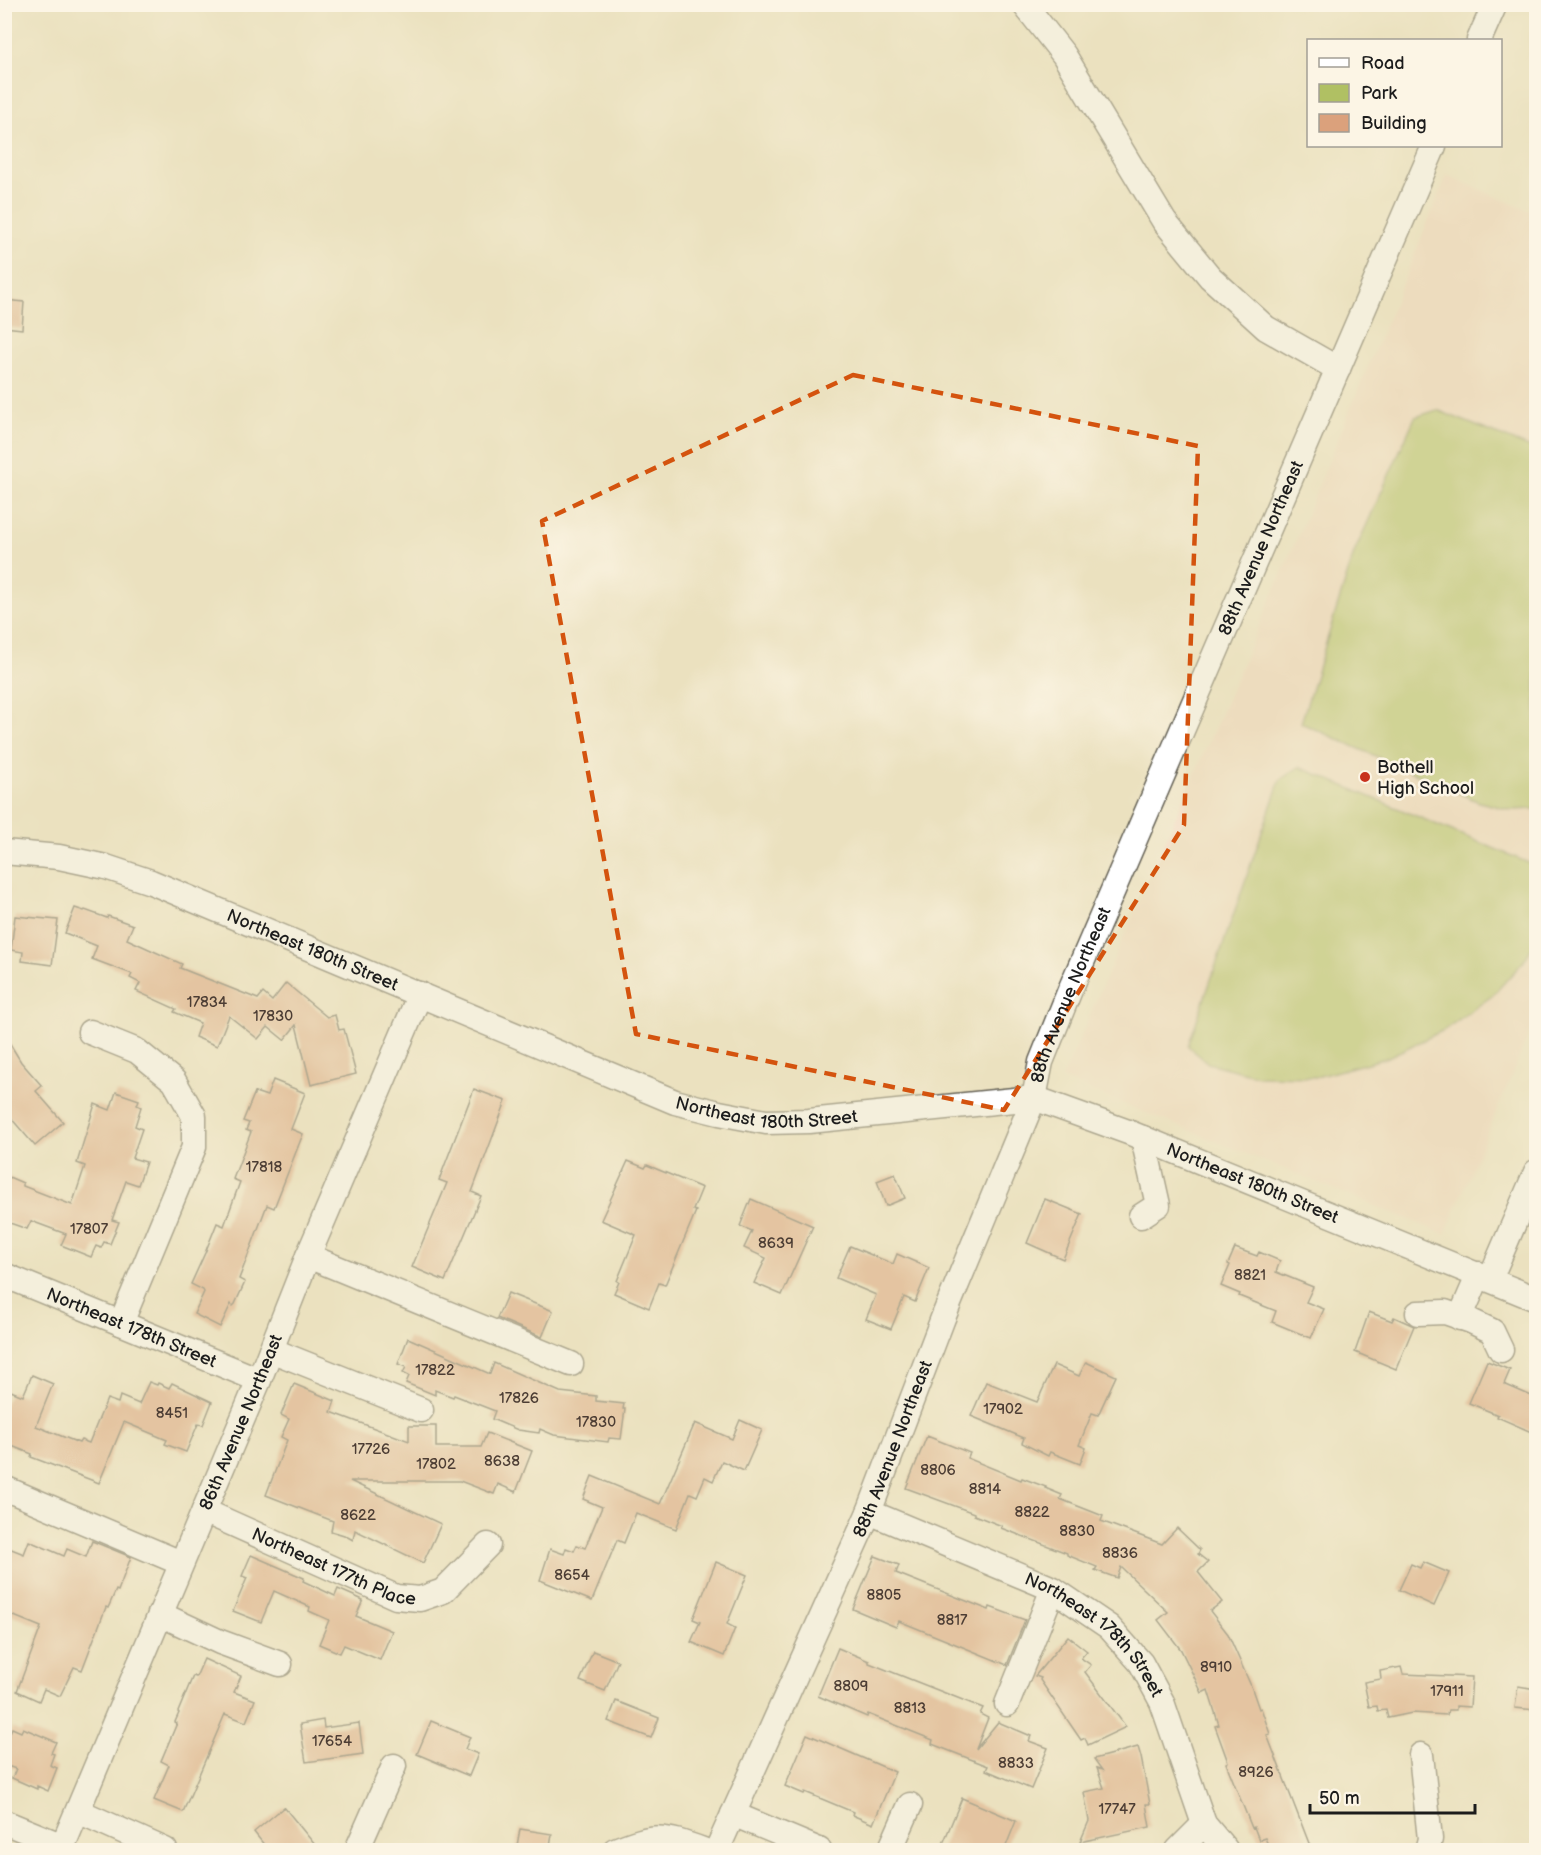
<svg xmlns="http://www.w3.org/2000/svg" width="1541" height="1855" font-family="'Balsamiq Sans',sans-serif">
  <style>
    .built { fill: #f0d5bc }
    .green { fill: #b0c063; stroke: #666e40; stroke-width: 1.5 }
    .building { fill: #dba17c }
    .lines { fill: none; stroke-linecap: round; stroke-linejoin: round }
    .minor-casing { stroke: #646155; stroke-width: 27 }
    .minor { stroke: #fff; stroke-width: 24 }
    .marked { fill: none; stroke: #d4530e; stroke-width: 4.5; stroke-dasharray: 12 8; stroke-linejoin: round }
    .poi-dot { fill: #c8321e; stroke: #fcf5e5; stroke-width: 2 }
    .labels { text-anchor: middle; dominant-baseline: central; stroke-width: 5; stroke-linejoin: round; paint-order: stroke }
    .number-label { font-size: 15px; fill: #4c3d34 }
    .street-label { font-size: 18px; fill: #1c1c1c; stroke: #fcf5e5 }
    .poi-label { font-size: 18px; fill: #1c1c1c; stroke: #fcf5e5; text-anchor: start }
  </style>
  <rect width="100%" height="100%" fill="#fcf5e5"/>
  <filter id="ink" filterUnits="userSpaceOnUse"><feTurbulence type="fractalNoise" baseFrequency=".0167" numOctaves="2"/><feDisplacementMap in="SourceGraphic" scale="12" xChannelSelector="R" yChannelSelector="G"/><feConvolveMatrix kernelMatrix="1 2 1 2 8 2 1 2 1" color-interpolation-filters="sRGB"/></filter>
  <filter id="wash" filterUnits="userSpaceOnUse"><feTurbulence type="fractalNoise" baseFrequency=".008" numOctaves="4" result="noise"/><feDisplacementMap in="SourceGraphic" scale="24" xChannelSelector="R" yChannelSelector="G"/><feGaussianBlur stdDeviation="1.35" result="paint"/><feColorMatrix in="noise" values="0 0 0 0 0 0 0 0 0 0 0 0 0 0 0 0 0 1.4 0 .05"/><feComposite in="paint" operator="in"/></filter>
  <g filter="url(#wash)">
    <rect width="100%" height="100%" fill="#ebe1bf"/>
    <polygon class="built" points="1447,175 1536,214 1536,1017 1445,1234 1062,1079 1298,536"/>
    <g class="green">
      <polygon points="1437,410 1536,450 1536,809 1511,810 1479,802 1301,723 1354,553 1415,417"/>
      <polygon points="1299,767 1536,866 1536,940 1524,961 1492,996 1444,1030 1386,1058 1316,1077 1258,1076 1208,1063 1188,1046 1280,780"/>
    </g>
    <g id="blocks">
      <g class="building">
        <polygon points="4,300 24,302 22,329 4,327"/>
        <polygon points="75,908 84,911 85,910 107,918 108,916 133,925 127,939 182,964 180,968 258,999 263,993 272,1001 286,983 327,1017 335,1015 339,1030 344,1029 356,1074 311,1085 296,1025 284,1040 268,1027 258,1039 229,1016 217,1046 195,1037 200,1023 174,1012 176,1009 136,991 140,983 130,978 132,974 92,959 97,946 65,933"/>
        <polygon points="15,916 58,920 52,965 22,961 23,952 11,950"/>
        <polygon points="4,1034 21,1062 42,1086 36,1091 63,1122 35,1146 4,1110"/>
        <polygon points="273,1080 305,1093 291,1129 303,1134 274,1208 267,1205 239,1279 245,1282 235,1304 233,1306 231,1304 220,1327 194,1314 204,1292 203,1290 191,1284 205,1253 217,1223 224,1226 240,1182 233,1179 251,1132 246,1130 249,1123 243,1121 255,1092 267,1096"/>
        <polygon points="474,1089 506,1101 472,1192 481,1196 445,1281 412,1267 447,1183 439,1180"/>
        <polygon points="116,1092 139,1100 137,1105 141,1107 135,1126 142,1129 132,1158 146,1162 138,1185 126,1181 112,1220 119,1222 110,1244 104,1242 101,1248 96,1246 91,1257 61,1245 66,1234 31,1221 27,1229 4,1221 4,1187 9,1177 23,1183 23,1186 72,1205 85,1166 77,1163 95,1104 110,1110"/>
        <polygon points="628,1161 645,1168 647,1165 702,1188 693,1210 696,1211 665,1285 659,1283 649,1308 614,1293 619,1282 617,1281 636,1235 601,1220"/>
        <polygon points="895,1174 905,1198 886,1206 877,1181"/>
        <polygon points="751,1199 813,1226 782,1295 754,1283 766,1258 744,1248 752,1231 740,1226"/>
        <polygon points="1045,1199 1082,1214 1063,1259 1027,1243"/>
        <polygon points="850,1246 893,1264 897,1254 929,1268 915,1302 904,1297 891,1329 866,1319 876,1295 836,1278"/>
        <polygon points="1235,1248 1257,1256 1259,1252 1280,1261 1276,1272 1313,1287 1306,1302 1324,1309 1311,1338 1272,1322 1276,1311 1239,1296 1240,1294 1221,1286 1230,1265 1228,1264"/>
        <polygon points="508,1293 553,1311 542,1337 497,1318"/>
        <polygon points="1369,1312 1392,1321 1394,1317 1414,1326 1396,1369 1355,1352"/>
        <polygon points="408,1338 490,1374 494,1363 560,1392 596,1396 596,1401 624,1404 623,1409 625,1409 621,1439 609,1438 608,1442 554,1435 540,1429 539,1433 518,1430 492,1419 495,1411 454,1395 453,1397 435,1390 435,1395 406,1383 409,1376 403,1373 406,1367 398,1364"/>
        <polygon points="1487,1361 1510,1370 1504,1384 1536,1398 1536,1434 1497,1417 1498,1415 1469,1403"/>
        <polygon points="1086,1362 1116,1376 1098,1415 1092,1413 1079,1445 1086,1448 1080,1464 1050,1452 1048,1456 1022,1443 1024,1438 971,1416 986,1382 1037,1402 1054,1365 1079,1376"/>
        <polygon points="32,1375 53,1384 36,1426 79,1443 81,1440 89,1443 107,1399 118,1403 120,1396 139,1404 149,1382 157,1385 158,1383 169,1388 172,1383 212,1402 203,1425 198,1424 186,1452 165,1444 167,1440 124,1422 99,1483 31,1457 32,1454 4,1443 4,1406 11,1391 23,1396"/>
        <polygon points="294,1384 335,1401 331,1412 409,1441 409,1426 436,1426 436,1447 481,1447 487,1433 532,1451 516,1492 498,1484 494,1494 460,1481 350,1481 441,1524 423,1563 355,1530 353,1540 344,1535 331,1531 333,1521 266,1495 287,1440 281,1437 289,1419 281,1415"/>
        <polygon points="740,1420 762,1430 744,1471 722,1461 713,1481 705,1477 697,1496 690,1493 676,1529 636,1513 624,1543 617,1540 592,1601 540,1580 550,1549 564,1554 566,1548 574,1551 577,1545 585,1548 602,1507 583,1499 592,1476 660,1504 695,1423 732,1439"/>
        <polygon points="927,1436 970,1453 967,1458 1021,1480 1022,1478 1046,1487 1045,1488 1062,1495 1060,1499 1103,1516 1101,1521 1162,1544 1177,1528 1200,1550 1198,1554 1208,1562 1198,1572 1222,1602 1210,1611 1228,1634 1251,1686 1259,1709 1261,1708 1270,1734 1267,1735 1312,1851 1276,1851 1274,1845 1269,1847 1265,1838 1259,1840 1254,1827 1252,1828 1226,1763 1228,1762 1215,1726 1219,1725 1208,1690 1202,1693 1181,1650 1158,1620 1168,1612 1121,1567 1117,1578 1095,1570 1097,1567 1067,1555 1067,1553 1001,1528 1002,1526 974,1515 974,1513 906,1488"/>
        <polygon points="29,1541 64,1556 67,1549 86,1557 92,1541 131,1557 118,1591 116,1590 108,1608 106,1607 82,1670 74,1667 60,1696 44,1689 39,1701 17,1691 41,1627 4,1612 4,1546 24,1554"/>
        <polygon points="251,1555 304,1578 303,1581 335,1596 338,1589 363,1600 356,1616 392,1631 380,1660 344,1645 340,1653 319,1644 329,1620 309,1611 310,1607 274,1591 261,1622 233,1611 247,1578 242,1576"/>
        <polygon points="875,1556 899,1565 896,1573 989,1610 990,1607 1025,1620 1007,1665 899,1621 896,1627 853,1609"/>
        <polygon points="716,1562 747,1575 727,1624 735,1628 724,1656 691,1642 700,1622 693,1619"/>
        <polygon points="1423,1562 1449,1573 1434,1606 1399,1590 1411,1564 1420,1568"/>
        <polygon points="1068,1636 1087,1651 1081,1658 1091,1665 1085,1672 1126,1727 1088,1745 1085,1738 1081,1740 1040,1680 1041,1678 1035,1676"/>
        <polygon points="838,1648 869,1661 869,1663 983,1708 980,1714 988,1718 976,1749 998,1722 1031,1736 1029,1741 1048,1748 1031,1789 986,1770 988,1766 932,1744 933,1740 868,1714 867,1717 818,1696"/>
        <polygon points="593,1651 618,1661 605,1691 580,1681"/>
        <polygon points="204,1659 241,1676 234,1692 255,1700 246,1722 225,1714 183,1812 154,1800 169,1765 161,1761 177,1723 175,1722 179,1713 178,1712 193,1676 196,1677"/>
        <polygon points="1401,1667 1403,1674 1472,1677 1470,1707 1456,1706 1456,1710 1448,1710 1447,1715 1412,1713 1388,1718 1386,1710 1378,1711 1377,1706 1369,1707 1364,1682 1381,1679 1380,1671"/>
        <polygon points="1518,1686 1536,1689 1536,1710 1515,1708"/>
        <polygon points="616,1701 659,1718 651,1738 608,1721"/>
        <polygon points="323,1720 324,1728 359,1723 363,1754 306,1762 300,1724"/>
        <polygon points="431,1721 470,1737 465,1749 478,1754 469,1776 417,1754"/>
        <polygon points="12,1728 21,1732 23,1728 56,1742 51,1753 54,1754 50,1765 57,1768 48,1791 37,1786 37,1789 12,1778 16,1769 4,1765 4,1746"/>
        <polygon points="807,1734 895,1772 873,1824 852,1815 853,1812 805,1792 804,1794 785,1786"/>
        <polygon points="1138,1747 1141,1757 1150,1804 1146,1804 1150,1827 1080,1842 1089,1821 1084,1792 1104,1788 1097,1768 1102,1770 1094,1759"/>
        <polygon points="962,1798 1016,1821 1004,1851 940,1851"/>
        <polygon points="284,1807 320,1851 269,1851 254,1832"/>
        <polygon points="520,1829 552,1834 549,1851 516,1851"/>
      </g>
    </g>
  </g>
  <g filter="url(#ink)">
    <use href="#blocks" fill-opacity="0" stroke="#646155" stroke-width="1.5"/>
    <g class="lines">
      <defs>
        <g id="minor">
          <polyline points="1024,4 1064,55 1164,221 1210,277 1266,328 1338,369"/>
          <polyline points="1479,40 1495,4"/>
          <path id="s1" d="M4,852L59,857L106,867L151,882L675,1102L719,1113L766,1122L809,1121L1034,1098L1128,1132L1536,1299"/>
          <polyline points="90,1032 137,1051 174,1081 194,1116 194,1147 121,1323"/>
          <polyline points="1141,1216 1158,1205 1143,1138"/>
          <polyline points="308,1256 571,1364"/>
          <path id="s2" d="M4,1275L259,1380"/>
          <polyline points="1490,1279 1536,1172"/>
          <polyline points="1418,1313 1445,1312 1471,1321 1492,1331 1501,1350"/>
          <polyline points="1460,1318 1479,1274"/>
          <polyline points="271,1350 421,1410"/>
          <polyline points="4,1488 181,1563"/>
          <path id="s3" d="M204,1511L396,1597L420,1599L443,1591L488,1545"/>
          <path id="s4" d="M869,1512L1053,1589L1109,1627L1141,1663L1162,1702L1204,1824L1226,1850"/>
          <polyline points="160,1614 220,1642 280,1664"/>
          <polyline points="1007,1704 1053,1589"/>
          <polyline points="1421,1755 1430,1839 1427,1850"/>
          <polyline points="78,1811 165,1850"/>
          <polyline points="733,1814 819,1850"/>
          <polyline points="4,1822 63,1846"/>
          <path id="s5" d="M61,1850L259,1380L308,1256L420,994"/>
          <polyline points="357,1850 394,1766"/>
          <path d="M615,1850C656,1834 662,1835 703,1850"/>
          <path id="s6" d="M717,1850L869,1512L943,1318L1034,1098L1041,1062L1070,990L1434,146"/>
          <polyline points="890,1850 910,1805"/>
          <polyline points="1178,1850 1204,1824"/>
        </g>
      </defs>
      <use href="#minor" class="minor-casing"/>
      <use href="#minor" class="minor"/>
    </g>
  </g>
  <path d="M0 0H1541V1855H0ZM853,375L1198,446L1184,825L1004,1110L636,1034L542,521Z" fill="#ebe1bf" fill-opacity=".55" fill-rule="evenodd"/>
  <path class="marked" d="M853,375L1198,446L1184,825L1004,1110L636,1034L542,521Z"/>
  <circle class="poi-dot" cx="1365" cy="777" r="6"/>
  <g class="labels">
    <g class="number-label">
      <text x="207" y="1002">17834</text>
      <text x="273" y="1016">17830</text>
      <text x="264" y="1167">17818</text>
      <text x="89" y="1229">17807</text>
      <text x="776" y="1243">8639</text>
      <text x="1250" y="1275">8821</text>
      <text x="435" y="1370">17822</text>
      <text x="519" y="1398">17826</text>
      <text x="1003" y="1409">17902</text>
      <text x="172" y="1413">8451</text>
      <text x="596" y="1422">17830</text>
      <text x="371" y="1449">17726</text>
      <text x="502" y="1461">8638</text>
      <text x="436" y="1464">17802</text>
      <text x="938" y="1470">8806</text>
      <text x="985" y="1489">8814</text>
      <text x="1032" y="1512">8822</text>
      <text x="358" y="1515">8622</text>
      <text x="1077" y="1531">8830</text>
      <text x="1120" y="1553">8836</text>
      <text x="572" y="1575">8654</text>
      <text x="884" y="1595">8805</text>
      <text x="952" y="1620">8817</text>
      <text x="1216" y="1667">8910</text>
      <text x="851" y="1686">8809</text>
      <text x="1447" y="1691">17911</text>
      <text x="910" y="1708">8813</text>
      <text x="332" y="1741">17654</text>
      <text x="1016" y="1763">8833</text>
      <text x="1256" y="1772">8926</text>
      <text x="1117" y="1809">17747</text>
    </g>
    <g class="street-label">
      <text stroke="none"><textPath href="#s6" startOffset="1412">88th Avenue Northeast</textPath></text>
      <text stroke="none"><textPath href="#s1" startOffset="326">Northeast 180th Street</textPath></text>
      <text stroke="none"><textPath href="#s6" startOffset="926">88th Avenue Northeast</textPath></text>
      <text stroke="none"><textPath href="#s1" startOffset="812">Northeast 180th Street</textPath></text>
      <text stroke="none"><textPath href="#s1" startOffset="1316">Northeast 180th Street</textPath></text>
      <text stroke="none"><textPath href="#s2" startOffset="138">Northeast 178th Street</textPath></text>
      <text stroke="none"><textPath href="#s5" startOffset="464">86th Avenue Northeast</textPath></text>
      <text stroke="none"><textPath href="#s6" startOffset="438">88th Avenue Northeast</textPath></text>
      <text stroke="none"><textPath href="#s3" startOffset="142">Northeast 177th Place</textPath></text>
      <text stroke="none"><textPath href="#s4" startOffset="261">Northeast 178th Street</textPath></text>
    </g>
    <g class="poi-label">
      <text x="1377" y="767">Bothell<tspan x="1377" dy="21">High School</tspan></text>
    </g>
  </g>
  <rect width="1541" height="1855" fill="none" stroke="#fcf5e5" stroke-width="24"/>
  <rect x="1307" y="39" width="195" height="108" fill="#fcf5e5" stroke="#a29e95" stroke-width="1.5"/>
  <rect x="1319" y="58" width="30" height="9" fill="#ffffff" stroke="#a29e95" stroke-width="1.5"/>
  <text x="1361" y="69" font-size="18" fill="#1c1c1c">Road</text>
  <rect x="1319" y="84" width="30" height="18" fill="#b0c063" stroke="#a29e95" stroke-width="1.5"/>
  <text x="1361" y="99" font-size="18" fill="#1c1c1c">Park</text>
  <rect x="1319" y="114" width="30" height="18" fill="#dba17c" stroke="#a29e95" stroke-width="1.5"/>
  <text x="1361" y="129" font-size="18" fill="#1c1c1c">Building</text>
  <path d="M1310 1804v9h165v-9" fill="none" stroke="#1c1c1c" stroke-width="3"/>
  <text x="1319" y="1804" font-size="18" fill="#1c1c1c" stroke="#fcf5e5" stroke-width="4.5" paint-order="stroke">50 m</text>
</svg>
